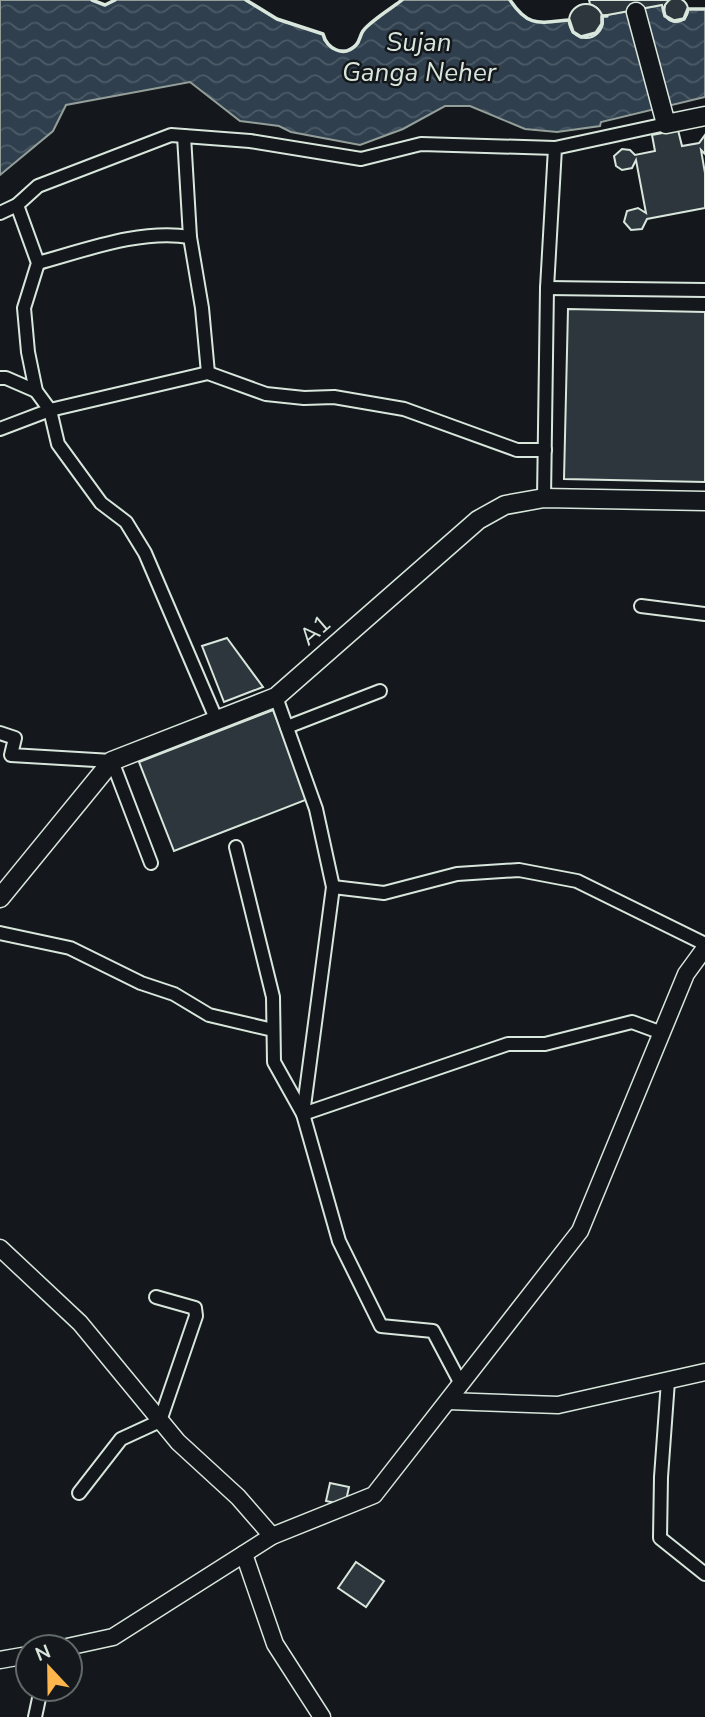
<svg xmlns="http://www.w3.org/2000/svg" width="705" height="1717" font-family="'Nunito Sans',sans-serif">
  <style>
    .water { fill: url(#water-waves); stroke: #939e99; stroke-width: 2 }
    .building { fill: #2c363c; stroke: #d8e6dc; stroke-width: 2 }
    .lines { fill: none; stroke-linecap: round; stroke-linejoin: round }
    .minor-casing { stroke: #d8e6dc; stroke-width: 16 }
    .tertiary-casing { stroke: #d8e6dc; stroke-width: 19 }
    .secondary-casing { stroke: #d8e6dc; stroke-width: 21 }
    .minor { stroke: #14181c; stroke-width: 12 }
    .tertiary { stroke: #14181c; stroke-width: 16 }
    .secondary { stroke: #14181c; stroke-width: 18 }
    .wall { stroke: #d8e6dc; stroke-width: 3.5 }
    .labels { text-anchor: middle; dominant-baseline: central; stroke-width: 5; stroke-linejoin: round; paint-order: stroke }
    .street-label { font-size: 24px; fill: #d8e6dc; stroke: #14181c }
    .water-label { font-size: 26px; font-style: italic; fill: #d8e6dc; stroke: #14181c }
  </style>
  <defs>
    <pattern id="water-waves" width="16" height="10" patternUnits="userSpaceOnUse" patternTransform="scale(1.75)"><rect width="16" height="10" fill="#2f3f4d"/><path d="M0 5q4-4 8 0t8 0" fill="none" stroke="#4c5b66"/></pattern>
  </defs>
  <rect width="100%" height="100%" fill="#14181c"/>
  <path class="water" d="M0,0H92L105,5L115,0H246L277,19L323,34L324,40L333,49L346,51L358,44L362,31L402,0H510C529,27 538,23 569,20L573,32L586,37C597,35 603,28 602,16L662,5L668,18L677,21L684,18L688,9H705V97L601,122L600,126L557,132L525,129L470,106H445L403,129L360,145L291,132L279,126L240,121L190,82L66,105L53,131L0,175Z"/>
  <g class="building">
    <circle cx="676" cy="10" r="12"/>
    <polygon points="589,0 669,0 665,5 664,12 662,5 602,16 597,8 590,4"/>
    <circle cx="586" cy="21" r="17"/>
    <polygon points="678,130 682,146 699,143 705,135 705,154 701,150 705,173 705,208 647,219 642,229 631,230 624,222 627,211 638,208 646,213 636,160 632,168 622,170 616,166 614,156 622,149 630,150 635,155 655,151 652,135"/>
    <polygon points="568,309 705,312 705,482 564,479"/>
    <polygon points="227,638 263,687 224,702 202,646"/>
    <polygon points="273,710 308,799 174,851 139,762"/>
    <polygon points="330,1483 349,1487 345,1505 326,1501"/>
    <polygon points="356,1562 384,1581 366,1607 338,1588"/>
  </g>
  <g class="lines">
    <defs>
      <g id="minor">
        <polyline points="184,136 190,237 202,308 208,373"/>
        <polyline points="17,205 38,263 24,308 28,352 36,391 50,410 58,444 101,503 126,522 145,553 217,721"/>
        <polyline points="0,213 17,205 38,186 171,135 250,141 361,159 421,144 555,148"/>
        <path d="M38,263C86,250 140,229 190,237"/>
        <polyline points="547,288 705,290"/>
        <polyline points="0,378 6,378 36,391"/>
        <polyline points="0,429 50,410 208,373 266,394 304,398 334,397 404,409 517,450 545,450"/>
        <polyline points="544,498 547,288 555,148 666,124"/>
        <polyline points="641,606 705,614"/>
        <polyline points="276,697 316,809 333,887 303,1114 339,1241 381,1326 433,1331 461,1384"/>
        <polyline points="287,727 380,691"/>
        <polyline points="0,733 15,738 11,755 112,761 151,863"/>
        <polyline points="236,847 273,997 274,1062 303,1114 508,1044 545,1044 632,1022 662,1033"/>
        <polyline points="333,887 384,893 457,874 519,870 577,881 705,944"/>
        <polyline points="0,933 70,948 141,983 174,994 209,1015 273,1030"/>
        <polyline points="668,1381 661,1477 660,1538 705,1574"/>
        <polyline points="79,1493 121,1439 160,1421 196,1316 195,1308 156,1297"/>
        <polyline points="35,1717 41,1689"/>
      </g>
      <g id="tertiary">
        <polyline points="0,1248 80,1323 178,1442 238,1497 272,1536"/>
        <polyline points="448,1401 558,1405 705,1372"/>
        <polyline points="244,1554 275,1644 322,1717"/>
        <polyline points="67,1647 113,1637 272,1536 374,1495 580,1231 686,974 705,948"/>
        <polyline points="0,1660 28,1655"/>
      </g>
      <g id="secondary">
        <polyline points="636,12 666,124 705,116"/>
        <polyline points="0,898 112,761 276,697 478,520 505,505 544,498 705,501"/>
      </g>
    </defs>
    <use href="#minor" class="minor-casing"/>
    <use href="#tertiary" class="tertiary-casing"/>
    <use href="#secondary" class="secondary-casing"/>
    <use href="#minor" class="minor"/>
    <use href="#tertiary" class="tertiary"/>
    <use href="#secondary" class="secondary"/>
    <g class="wall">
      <polyline points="92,0 105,5 115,0"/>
      <path d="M246,0L277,19L323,34C327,49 344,58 356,45C360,41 360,35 363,31C370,21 392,8 402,0"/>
      <path d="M510,0C528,27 538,23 569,20L573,32L581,37L596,33L602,24V16H607"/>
      <polyline points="663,8 665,16 674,21 684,19 688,9 705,9"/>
    </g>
  </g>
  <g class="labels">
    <g class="street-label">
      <text transform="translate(315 630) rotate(-41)">A1</text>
    </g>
    <g class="water-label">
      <text x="419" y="42">Sujan<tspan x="419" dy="30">Ganga Neher</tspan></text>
    </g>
  </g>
  <g transform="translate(49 1668) rotate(338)"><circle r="33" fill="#14181c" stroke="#626a69" stroke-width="2"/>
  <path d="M0-5L12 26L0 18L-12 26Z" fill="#ffb74d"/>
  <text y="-10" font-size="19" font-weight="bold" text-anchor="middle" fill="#d8e6dc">N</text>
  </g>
</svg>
